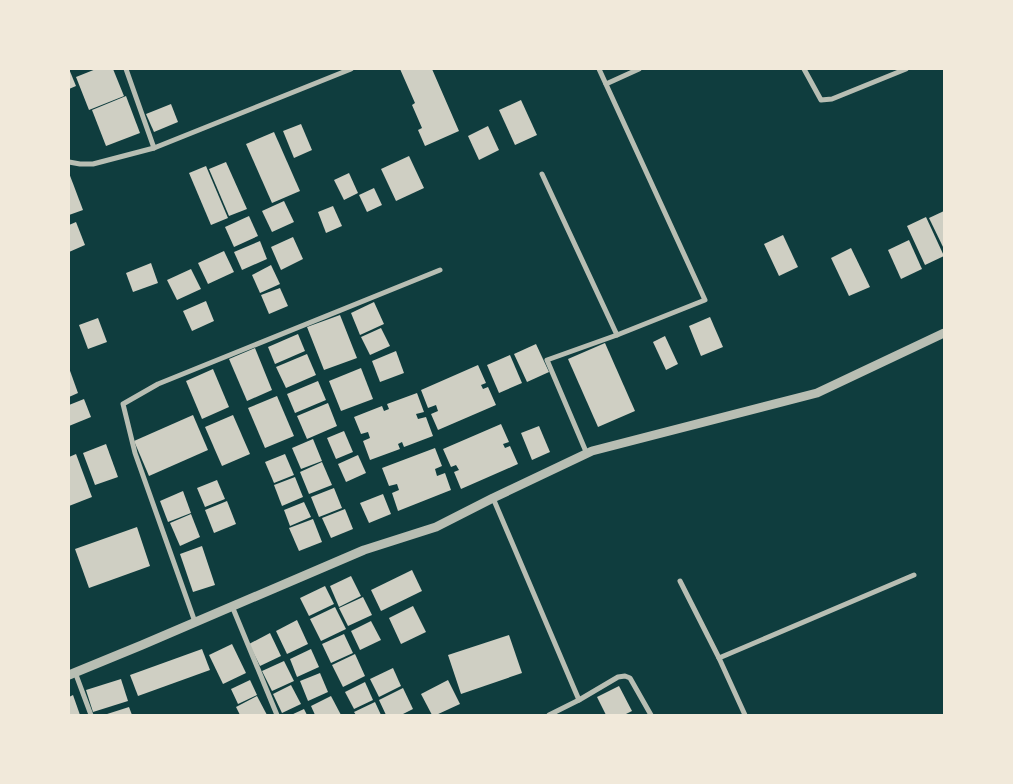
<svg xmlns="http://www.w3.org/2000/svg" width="1013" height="784" font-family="'Alegreya Sans',sans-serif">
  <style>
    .building { fill: #cfcfc3 }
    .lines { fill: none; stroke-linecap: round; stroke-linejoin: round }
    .minor { stroke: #b8beb3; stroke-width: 5 }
    .tertiary { stroke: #b8beb3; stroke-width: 9 }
  </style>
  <rect width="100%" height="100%" fill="#0f3d3e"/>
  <g class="building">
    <polygon points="69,69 76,86 69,89"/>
    <polygon points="96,69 113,69 124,96 89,110 76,77"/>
    <polygon points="400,69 432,69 459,131 425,146 418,130 422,128 412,105 415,103"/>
    <polygon points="126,96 140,133 106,146 92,110"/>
    <polygon points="521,100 537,135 515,145 499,110"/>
    <polygon points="171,104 178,122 154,132 146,114"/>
    <polygon points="301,124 312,150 294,158 283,131"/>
    <polygon points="488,126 499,150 479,160 468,136"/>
    <polygon points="274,132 300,191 272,203 246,144"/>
    <polygon points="409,156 424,188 396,201 381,169"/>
    <polygon points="226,162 247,209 229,216 209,169"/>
    <polygon points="206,166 228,218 211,225 189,173"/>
    <polygon points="69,173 83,210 69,215"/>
    <polygon points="349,173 358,193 344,200 334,180"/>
    <polygon points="374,188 382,205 367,212 359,195"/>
    <polygon points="284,201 294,222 272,232 262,211"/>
    <polygon points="333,206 342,226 326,233 318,212"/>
    <polygon points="944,211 944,249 929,218"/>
    <polygon points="249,216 258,236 234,247 225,227"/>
    <polygon points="926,217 944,256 925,265 907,226"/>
    <polygon points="76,222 85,245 69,252 69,225"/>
    <polygon points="783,235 798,267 779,276 764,244"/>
    <polygon points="293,237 303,259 281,270 271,247"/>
    <polygon points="909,240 922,269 901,279 888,250"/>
    <polygon points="260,241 267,259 242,270 234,252"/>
    <polygon points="851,248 870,287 849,296 831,258"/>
    <polygon points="224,251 234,272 208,284 198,263"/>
    <polygon points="151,263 158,283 133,292 126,273"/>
    <polygon points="271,265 280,284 260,293 252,275"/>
    <polygon points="191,269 201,289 177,300 167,280"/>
    <polygon points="280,288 288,306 269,314 261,295"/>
    <polygon points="206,301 214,321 192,331 183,311"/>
    <polygon points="374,302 384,324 360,335 351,313"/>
    <polygon points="340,315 357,358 324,370 307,327"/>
    <polygon points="710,317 723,347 701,356 689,326"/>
    <polygon points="98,318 107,342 88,349 79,325"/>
    <polygon points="381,328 390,346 370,355 361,337"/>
    <polygon points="298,334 305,351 275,364 268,347"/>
    <polygon points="665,336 678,364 666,370 653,342"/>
    <polygon points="605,343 635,411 598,427 568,359"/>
    <polygon points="536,344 549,372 527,382 514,354"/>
    <polygon points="255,348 272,390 247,401 229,359"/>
    <polygon points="396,351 404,373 380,382 372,361"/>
    <polygon points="307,354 316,375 286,388 276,367"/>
    <polygon points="510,355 522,383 499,393 487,365"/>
    <polygon points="478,365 486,383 481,385 483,389 488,387 496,405 438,430 431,414 438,411 436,405 428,408 421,390"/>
    <polygon points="69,368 78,393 69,397"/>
    <polygon points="361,368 373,399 341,411 329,381"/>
    <polygon points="213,369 229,407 202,419 186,381"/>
    <polygon points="318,381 326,400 295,413 287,394"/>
    <polygon points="417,393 424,412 416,414 418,419 426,417 433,436 404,447 402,442 398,444 400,449 370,460 363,441 370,438 368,432 361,434 354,417 382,406 384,411 389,409 387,404"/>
    <polygon points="277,396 294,436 265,448 248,408"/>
    <polygon points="84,399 91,417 69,426 69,405"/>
    <polygon points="328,403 337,426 307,439 297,416"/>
    <polygon points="193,415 208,450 149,476 134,441"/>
    <polygon points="233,415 250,454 222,466 205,427"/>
    <polygon points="501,424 509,442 503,444 505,448 510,446 518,464 461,489 454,472 459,470 456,465 451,467 443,449"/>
    <polygon points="539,426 550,452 532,460 521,433"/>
    <polygon points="344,431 353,452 336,459 327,438"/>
    <polygon points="313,439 322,461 301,469 292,448"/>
    <polygon points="106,444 118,477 95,485 83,453"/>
    <polygon points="435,448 442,466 435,469 437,476 445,473 451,490 398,511 392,493 399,490 397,484 389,486 382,468"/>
    <polygon points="76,454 92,497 69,506 69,457"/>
    <polygon points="285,454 294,475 274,483 265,462"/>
    <polygon points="358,455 366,473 346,482 338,464"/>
    <polygon points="322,462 332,485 309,494 300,472"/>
    <polygon points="295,477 303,497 282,506 274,485"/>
    <polygon points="217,480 225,499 205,507 197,488"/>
    <polygon points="334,488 342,508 319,517 311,497"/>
    <polygon points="183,491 191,513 168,522 160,501"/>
    <polygon points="383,494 391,514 369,523 360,503"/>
    <polygon points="227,501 236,524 214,533 205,510"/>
    <polygon points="304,502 311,517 290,526 284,510"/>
    <polygon points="345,509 353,529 331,538 322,518"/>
    <polygon points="191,514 200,537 180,546 170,523"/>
    <polygon points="313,519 322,542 299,551 289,528"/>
    <polygon points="137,527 150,566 89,588 75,549"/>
    <polygon points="202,546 215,585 193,592 180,554"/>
    <polygon points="412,570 422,591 381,611 371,590"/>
    <polygon points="351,576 361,596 339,607 330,586"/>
    <polygon points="325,586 334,604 309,616 300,598"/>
    <polygon points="363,597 372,615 348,626 339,608"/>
    <polygon points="413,606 426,632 401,644 389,618"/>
    <polygon points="335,607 346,629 321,641 310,619"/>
    <polygon points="297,620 308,644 287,654 276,631"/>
    <polygon points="371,621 381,640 360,650 351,631"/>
    <polygon points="270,633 281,656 260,666 249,644"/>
    <polygon points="344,634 353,653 331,663 322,644"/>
    <polygon points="509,635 522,673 461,694 448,655"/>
    <polygon points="232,644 246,673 223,684 209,655"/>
    <polygon points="202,649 210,670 138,696 130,675"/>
    <polygon points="311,649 319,667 297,677 290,659"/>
    <polygon points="355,654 365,676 343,687 332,665"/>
    <polygon points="284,661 294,681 272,691 262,671"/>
    <polygon points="393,668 401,686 379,697 370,679"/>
    <polygon points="320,673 328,692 308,701 300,681"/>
    <polygon points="121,679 128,701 93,712 86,690"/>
    <polygon points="250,680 257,695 238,704 231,689"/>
    <polygon points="448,680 460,704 436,715 432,715 421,694"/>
    <polygon points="365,682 373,700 354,709 345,692"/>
    <polygon points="291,685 301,704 282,713 273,694"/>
    <polygon points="619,686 632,711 624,715 606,715 597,697"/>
    <polygon points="403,688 413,709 401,715 386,715 379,700"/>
    <polygon points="73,695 80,715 69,715 69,697"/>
    <polygon points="257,696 267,715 240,715 236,707"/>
    <polygon points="331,696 341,715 315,715 311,706"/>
    <polygon points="375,702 381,715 356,715 354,712"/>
    <polygon points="129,707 132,715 104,715"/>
    <polygon points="304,709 307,715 291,715"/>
  </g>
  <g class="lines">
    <g class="minor">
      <polyline points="126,69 154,148 351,69"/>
      <polyline points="804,69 821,100 832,99 906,69"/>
      <polyline points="606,84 639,69"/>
      <polyline points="69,162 80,164 93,164 154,148"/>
      <polyline points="542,174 617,335 705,300 599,69"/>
      <polyline points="587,454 547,360 617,335"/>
      <polyline points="493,498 579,700"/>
      <polyline points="680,581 719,658 745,715"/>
      <polyline points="232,606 277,715"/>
      <polyline points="195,622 135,453 123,404 158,384 440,270"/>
      <polyline points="719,658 914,575"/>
      <polyline points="75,672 91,715"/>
      <polyline points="549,715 579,700 618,677 625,676 630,678 651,715"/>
    </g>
    <polyline class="tertiary" points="69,675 142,645 364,550 436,527 493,498 592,451 817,393 944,333"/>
  </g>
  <rect width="1013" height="784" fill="none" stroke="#f1e9da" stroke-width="140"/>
</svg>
